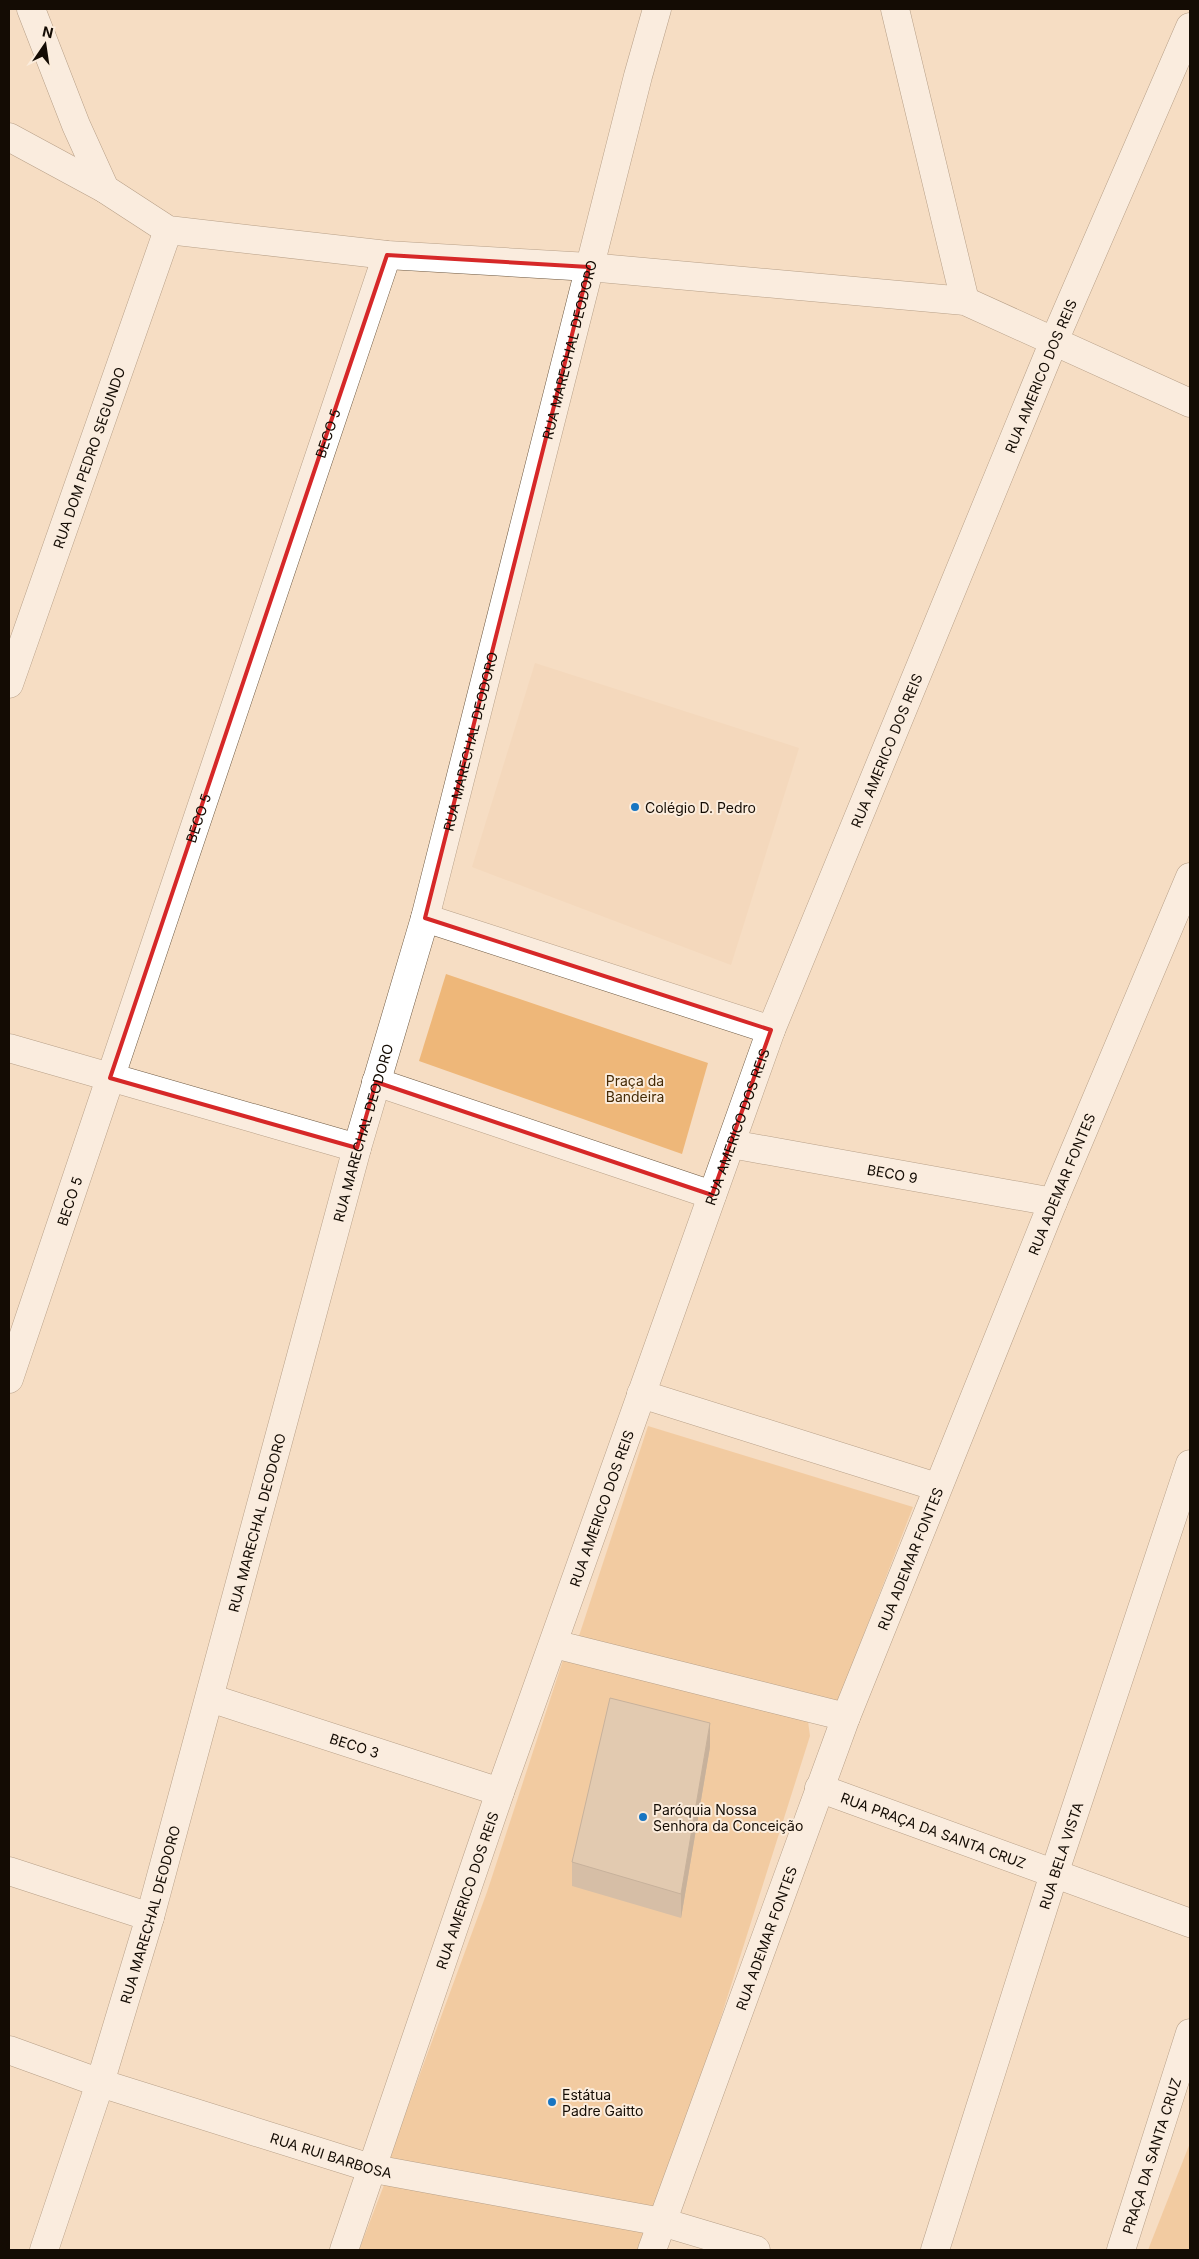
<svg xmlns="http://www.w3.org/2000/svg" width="1199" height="2259" font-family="Inter,sans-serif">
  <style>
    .built { fill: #f1d3b3 }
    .green { fill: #eeb779 }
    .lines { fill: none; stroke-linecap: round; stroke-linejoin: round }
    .minor-casing { stroke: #6d5841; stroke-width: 29 }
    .minor { stroke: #fff; stroke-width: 28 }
    .wall { fill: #af9a84 }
    .shaded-wall { fill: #8e7d6b }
    .building { fill: #cbb399; stroke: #8e7d6b }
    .marked { fill: none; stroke: #d62828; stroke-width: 4; stroke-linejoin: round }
    .poi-dot { fill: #1775c2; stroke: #fbecdc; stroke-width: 2 }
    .labels { text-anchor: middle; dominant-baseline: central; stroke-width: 4; stroke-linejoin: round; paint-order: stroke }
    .street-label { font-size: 14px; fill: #140c04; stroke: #fbecdc }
    .poi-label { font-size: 14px; fill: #140c04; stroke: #fbecdc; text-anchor: start }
    .park-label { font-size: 14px; fill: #452a05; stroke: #fbecdc }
  </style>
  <rect width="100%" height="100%" fill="#f6ddc3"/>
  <polygon class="built" points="535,663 799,748 731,965 472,867"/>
  <g class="green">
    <polygon points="446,974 708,1063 682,1154 419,1061"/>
    <polygon points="648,1426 913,1507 837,1704 577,1642"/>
    <polygon points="564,1657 808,1721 810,1736 709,2055 652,2209 389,2158 487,1892"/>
    <polygon points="1190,2143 1190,2250 1148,2250"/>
    <polygon points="384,2185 648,2232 641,2250 359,2250"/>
  </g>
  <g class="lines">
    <defs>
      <g id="minor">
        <polyline points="31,9 76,125 105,189"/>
        <polyline points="895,9 965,301"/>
        <polyline points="9,137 105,189 168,230 387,255 589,267 965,301 1190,403"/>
        <path id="s1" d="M9,684L168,230"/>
        <polyline points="425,918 771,1030"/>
        <polyline points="9,1048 357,1148"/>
        <polyline points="376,1082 712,1195"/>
        <path id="s2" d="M731,1144L1053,1202"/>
        <path id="s3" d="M9,1379L387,255"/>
        <polyline points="641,1394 937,1487"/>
        <polyline points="554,1644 846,1717"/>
        <path id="s4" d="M210,1698L500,1792"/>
        <path id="s5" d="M819,1788L1190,1923"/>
        <polyline points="9,1871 150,1917"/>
        <path id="s6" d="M9,2050L100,2083L374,2169L662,2222L756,2250"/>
        <path id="s7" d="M44,2250L100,2083L150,1917L357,1148L425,918L638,76L657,9"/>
        <path id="s8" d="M344,2250L500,1792L771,1030L1054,341L1190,27"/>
        <path id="s9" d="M652,2250L846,1717L1053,1202L1190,877"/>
        <path id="s10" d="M935,2250L1054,1874L1190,1464"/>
        <path id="s11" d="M1121,2250L1190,2033"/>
      </g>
    </defs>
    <use href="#minor" class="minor-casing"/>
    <use href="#minor" class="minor"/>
  </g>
  <polygon class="wall" points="710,1747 681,1918 572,1886 572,1862"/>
  <polygon class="shaded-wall" points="710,1723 710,1747 681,1918 681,1894"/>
  <polygon class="building" points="610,1698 710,1723 681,1894 572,1862"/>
  <path d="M0 0H1199V2259H0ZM387,255L589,267L425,918L771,1030L712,1195L376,1082L357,1148L110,1078Z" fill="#f6ddc3" fill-opacity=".55" fill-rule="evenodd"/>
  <path class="marked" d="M387,255L589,267L425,918L771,1030L712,1195L376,1082L357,1148L110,1078Z"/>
  <g class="poi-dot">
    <circle cx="635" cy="807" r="5"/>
    <circle cx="643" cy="1817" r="5"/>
    <circle cx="552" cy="2102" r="5"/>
  </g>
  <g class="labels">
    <g class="street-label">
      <text stroke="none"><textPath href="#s7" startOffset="1972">RUA MARECHAL DEODORO</textPath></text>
      <text stroke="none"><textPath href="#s8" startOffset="2000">RUA AMERICO DOS REIS</textPath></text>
      <text stroke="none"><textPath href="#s3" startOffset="998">BECO 5</textPath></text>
      <text stroke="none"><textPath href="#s1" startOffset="240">RUA DOM PEDRO SEGUNDO</textPath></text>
      <text stroke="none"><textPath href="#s7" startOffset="1568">RUA MARECHAL DEODORO</textPath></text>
      <text stroke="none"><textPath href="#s8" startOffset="1595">RUA AMERICO DOS REIS</textPath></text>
      <text stroke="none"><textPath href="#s3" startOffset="592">BECO 5</textPath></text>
      <text stroke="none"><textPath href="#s8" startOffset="1190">RUA AMERICO DOS REIS</textPath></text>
      <text stroke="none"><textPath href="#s7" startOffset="1162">RUA MARECHAL DEODORO</textPath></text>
      <text stroke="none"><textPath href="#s2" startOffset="164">BECO 9</textPath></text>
      <text stroke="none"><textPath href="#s9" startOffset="1142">RUA ADEMAR FONTES</textPath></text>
      <text stroke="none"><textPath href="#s3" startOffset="188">BECO 5</textPath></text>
      <text stroke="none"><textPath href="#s8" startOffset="785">RUA AMERICO DOS REIS</textPath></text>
      <text stroke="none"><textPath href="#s7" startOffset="758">RUA MARECHAL DEODORO</textPath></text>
      <text stroke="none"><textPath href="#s9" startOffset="738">RUA ADEMAR FONTES</textPath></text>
      <text stroke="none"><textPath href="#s4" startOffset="152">BECO 3</textPath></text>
      <text stroke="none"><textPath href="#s5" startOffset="122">RUA PRAÇA DA SANTA CRUZ</textPath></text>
      <text stroke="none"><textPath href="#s10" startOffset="414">RUA BELA VISTA</textPath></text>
      <text stroke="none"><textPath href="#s8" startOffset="380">RUA AMERICO DOS REIS</textPath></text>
      <text stroke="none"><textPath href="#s7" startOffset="352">RUA MARECHAL DEODORO</textPath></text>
      <text stroke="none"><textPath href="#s9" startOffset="332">RUA ADEMAR FONTES</textPath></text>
      <text stroke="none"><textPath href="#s6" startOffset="339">RUA RUI BARBOSA</textPath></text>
      <text stroke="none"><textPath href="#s11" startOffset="99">PRAÇA DA SANTA CRUZ</textPath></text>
    </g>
    <g class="poi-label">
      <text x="645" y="807">Colégio D. Pedro</text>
      <text x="653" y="1809">Paróquia Nossa<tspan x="653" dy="16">Senhora da Conceição</tspan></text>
      <text x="562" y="2094">Estátua<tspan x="562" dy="16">Padre Gaitto</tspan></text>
    </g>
    <g class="park-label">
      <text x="635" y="1080">Praça da<tspan x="635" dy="16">Bandeira</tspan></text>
    </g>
  </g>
  <rect width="1199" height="2259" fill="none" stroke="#140c04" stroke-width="20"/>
  <g transform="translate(45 45) rotate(13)" stroke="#fbecdc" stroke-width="4" paint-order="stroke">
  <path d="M0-4L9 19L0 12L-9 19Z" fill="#140c04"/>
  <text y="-8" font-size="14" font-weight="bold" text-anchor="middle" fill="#140c04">N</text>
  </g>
</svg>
